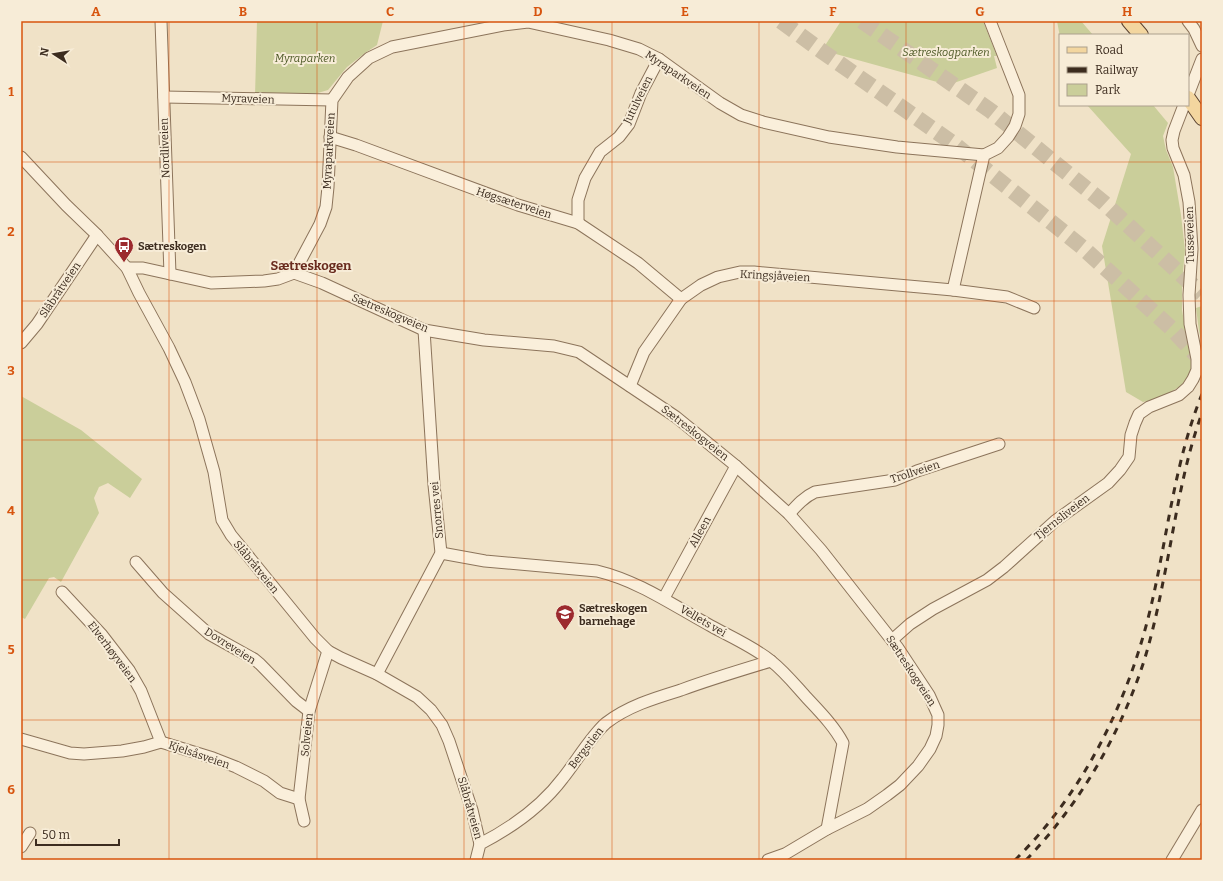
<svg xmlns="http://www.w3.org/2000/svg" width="1223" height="881" font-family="Bitter,serif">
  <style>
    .green { fill: #cace9a }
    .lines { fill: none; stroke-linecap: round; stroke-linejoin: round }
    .highway-tunnel { stroke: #ccbea5; stroke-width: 16; stroke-dasharray: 16 8; stroke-linecap: butt }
    .minor-casing { stroke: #8c745b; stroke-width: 13 }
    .major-casing { stroke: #5a4230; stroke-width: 16 }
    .minor { stroke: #faefdb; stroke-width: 11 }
    .major { stroke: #f3d69f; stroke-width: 14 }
    .rail { stroke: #3c2c1f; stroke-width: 3; stroke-dasharray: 7 7; stroke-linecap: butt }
    .grid { fill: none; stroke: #d7540e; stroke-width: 1; stroke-opacity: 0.55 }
    .labels { text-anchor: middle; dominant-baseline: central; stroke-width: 4; stroke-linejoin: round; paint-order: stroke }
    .park-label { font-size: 11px; font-style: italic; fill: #4d5926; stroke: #f7ecd7 }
    .street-label { font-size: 11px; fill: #3c2c1f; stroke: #f7ecd7 }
    .poi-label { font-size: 11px; font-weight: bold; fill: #3c2c1f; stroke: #f7ecd7; text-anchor: start }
    .quarter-label { font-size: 13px; font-weight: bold; fill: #692b1e; stroke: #f7ecd7 }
    .neatline { fill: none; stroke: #d7540e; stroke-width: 1.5 }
    .grid-label { font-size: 13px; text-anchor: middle; font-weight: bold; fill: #d7540e }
  </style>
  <rect width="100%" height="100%" fill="#f0e2c7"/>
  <g class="green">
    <polygon points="257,21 383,21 377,45 365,53 347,67 328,90 311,95 255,96"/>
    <polygon points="841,21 983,21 997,56 994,56 997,68 948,85 825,51 826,44"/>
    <polygon points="1057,21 1081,21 1093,35 1060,35 1060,37"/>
    <polygon points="1087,105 1153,105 1168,123 1163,136 1166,150 1173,167 1181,215 1185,250 1182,283 1182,310 1187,339 1193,358 1191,375 1179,387 1160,398 1143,402 1126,392 1102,246 1131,154"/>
    <polygon points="1202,306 1202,344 1199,331 1196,308"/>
    <polygon points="21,396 81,430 142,479 130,498 108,483 99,487 94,498 99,513 61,582 54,577 49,578 25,619 21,617"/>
  </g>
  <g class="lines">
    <g class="highway-tunnel">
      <polyline points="781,21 823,52 954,144 1082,247 1171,328 1202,361"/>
      <polyline points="862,21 991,111 1104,203 1202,294"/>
    </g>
    <defs>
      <g id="minor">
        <polyline points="161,21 170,274"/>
        <polyline points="1188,21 1194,29 1202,46"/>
        <polyline points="1188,95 1202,59"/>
        <polyline points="164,97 332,100"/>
        <polyline points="330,137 356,145 518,205 578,223 638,263 681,299"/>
        <polyline points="21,157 66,205 97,235 127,268 139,293 169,348 185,382 199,419 214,472 222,520 231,535 315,638 328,651 341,658 377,674 417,697 431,710 442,725 449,741 472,810 480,844"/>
        <polyline points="578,223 578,200 585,178 600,152 619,137 629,124 641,93 659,59"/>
        <polyline points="127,268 143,268 211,283 264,281 278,279 294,273 322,283 424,330 484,340 554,346 579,352 676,417 736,466 789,514 821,550 898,648 929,695 938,715 938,725 936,736 930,749 918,766 900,785 887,795 867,809 827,829 785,854 768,860"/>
        <polyline points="294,273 320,224 326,207 328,187 332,100 348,77 369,58 392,47 503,25 528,22 609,40 639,49 659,59 720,103 741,115 763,122 829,137 897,147 984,155"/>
        <polyline points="953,290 984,155 998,148 1008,137 1015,126 1019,114 1019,95 990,21"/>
        <polyline points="21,343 37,324 97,235"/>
        <polyline points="630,386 644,352 681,299 701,285 718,277 740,272 754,272 953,290 1007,297 1034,308"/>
        <path d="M789,514C797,505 804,497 815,492L895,480L917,471L999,444"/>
        <path d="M441,553L485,561L597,571C639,581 674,606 711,626C731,637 754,647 771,661C785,672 796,686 807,698C820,712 834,726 843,743L827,829"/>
        <polyline points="136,562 163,593 209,634 254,659 260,664 296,701 309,711"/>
        <polyline points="62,592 102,635 129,670 141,691 161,742"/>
        <polyline points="664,598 736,466"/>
        <polyline points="892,640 910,624 933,609 987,580 1004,567 1055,521 1108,483 1120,470 1129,457 1131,435 1135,423 1139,414 1149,407 1179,395 1188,387 1193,379 1197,370 1197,359 1190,324 1189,295 1192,249 1189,202 1184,175 1173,148 1172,140 1174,131 1184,105"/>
        <polyline points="377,674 441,553 434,485 424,330"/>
        <polyline points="21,739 70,753 84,754 122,751 144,747 161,742 213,758 236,767 264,781 280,793 299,799"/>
        <polyline points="304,821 299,799 309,711 328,651"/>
        <polyline points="21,847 30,833"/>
        <path d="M476,860L480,844C511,828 542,806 563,778C576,762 591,736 606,723C628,706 655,698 681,690C711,679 741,670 771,661"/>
        <polyline points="1172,860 1202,810"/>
      </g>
      <g id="major">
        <polyline points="1129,21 1141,35"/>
        <polyline points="1188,98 1202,118"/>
      </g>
    </defs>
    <use href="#minor" class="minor-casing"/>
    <use href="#major" class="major-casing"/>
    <use href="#minor" class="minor"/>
    <use href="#major" class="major"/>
    <g class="rail">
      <path d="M1015,860C1086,790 1130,698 1152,602C1168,532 1175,461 1202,394"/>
      <path d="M1026,860C1080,804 1120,735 1144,661C1152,635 1158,608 1163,582C1175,525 1182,468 1202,413"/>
    </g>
  </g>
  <path class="grid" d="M169,21V860M317,21V860M464,21V860M612,21V860M759,21V860M906,21V860M1054,21V860M21,162H1202M21,301H1202M21,440H1202M21,580H1202M21,720H1202"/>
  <defs>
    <symbol id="bus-pin" viewBox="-11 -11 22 30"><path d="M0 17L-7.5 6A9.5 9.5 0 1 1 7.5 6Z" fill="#9c2a2e" stroke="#f7ecd7"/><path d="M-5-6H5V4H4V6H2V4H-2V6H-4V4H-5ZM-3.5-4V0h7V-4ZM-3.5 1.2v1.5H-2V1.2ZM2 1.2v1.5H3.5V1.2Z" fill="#fff"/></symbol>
    <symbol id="school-pin" viewBox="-11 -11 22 30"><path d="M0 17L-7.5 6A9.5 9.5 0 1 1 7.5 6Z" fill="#9c2a2e" stroke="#f7ecd7"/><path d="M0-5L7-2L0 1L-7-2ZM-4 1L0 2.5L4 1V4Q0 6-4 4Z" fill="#fff"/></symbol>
  </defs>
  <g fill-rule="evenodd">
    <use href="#bus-pin" x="113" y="235" width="22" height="30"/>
    <use href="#school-pin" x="554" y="603" width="22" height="30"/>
  </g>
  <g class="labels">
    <g class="park-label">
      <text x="946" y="52">Sætreskogparken</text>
      <text x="305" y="58">Myraparken</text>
    </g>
    <g class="street-label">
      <text transform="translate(678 75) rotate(34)">Myraparkveien</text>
      <text transform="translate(248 99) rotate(2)">Myraveien</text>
      <text transform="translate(638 100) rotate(-64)">Jutulveien</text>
      <text transform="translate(165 148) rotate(-92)">Nordliveien</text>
      <text transform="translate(329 151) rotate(-87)">Myraparkveien</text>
      <text transform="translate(514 203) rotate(18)">Høgsæterveien</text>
      <text transform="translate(1190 235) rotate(-91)">Tusseveien</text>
      <text transform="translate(775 276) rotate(3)">Kringsjåveien</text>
      <text transform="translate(60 290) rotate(-56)">Slåbråtveien</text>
      <text transform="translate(390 313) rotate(23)">Sætreskogveien</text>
      <text transform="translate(695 433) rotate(38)">Sætreskogveien</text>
      <text transform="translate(915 472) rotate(-18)">Trollveien</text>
      <text transform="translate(437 510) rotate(-95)">Snorres vei</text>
      <text transform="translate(1062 517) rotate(-38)">Tjernsliveien</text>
      <text transform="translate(700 532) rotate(-61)">Alleen</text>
      <text transform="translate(256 567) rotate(51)">Slåbråtveien</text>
      <text transform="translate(703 621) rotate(30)">Vellets vei</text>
      <text transform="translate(230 646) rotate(32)">Dovreveien</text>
      <text transform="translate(112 652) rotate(53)">Elverhøyveien</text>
      <text transform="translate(911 671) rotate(57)">Sætreskogveien</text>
      <text transform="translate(307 735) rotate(-84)">Solveien</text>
      <text transform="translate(586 748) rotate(-52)">Bergstien</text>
      <text transform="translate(199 755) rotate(19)">Kjelsåsveien</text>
      <text transform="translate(470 808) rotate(74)">Slåbråtveien</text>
    </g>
    <g class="poi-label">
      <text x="138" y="246">Sætreskogen</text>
      <text x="579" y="608">Sætreskogen<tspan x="579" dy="13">barnehage</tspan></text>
    </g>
    <g class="quarter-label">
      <text x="311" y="265">Sætreskogen</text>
    </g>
  </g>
  <rect width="1223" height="881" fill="none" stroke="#f7ecd7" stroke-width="44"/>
  <rect x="1059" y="34" width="130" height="72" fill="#f7ecd7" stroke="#ac9f8d"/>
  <rect x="1067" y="47" width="20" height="6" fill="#f3d69f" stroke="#ac9f8d"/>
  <text x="1095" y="54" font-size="12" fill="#3c2c1f">Road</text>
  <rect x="1067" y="67" width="20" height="6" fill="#3c2c1f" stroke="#ac9f8d"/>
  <text x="1095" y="74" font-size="12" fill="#3c2c1f">Railway</text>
  <rect x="1067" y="84" width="20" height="12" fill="#cace9a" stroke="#ac9f8d"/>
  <text x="1095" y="94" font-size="12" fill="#3c2c1f">Park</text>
  <g transform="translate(54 54) rotate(282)" stroke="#f7ecd7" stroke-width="3" paint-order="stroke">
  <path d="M0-3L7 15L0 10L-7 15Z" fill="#3c2c1f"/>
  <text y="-6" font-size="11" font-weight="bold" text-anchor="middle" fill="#3c2c1f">N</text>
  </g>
  <path d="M36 839v6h83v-6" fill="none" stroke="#3c2c1f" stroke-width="2"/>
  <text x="42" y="839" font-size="12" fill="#3c2c1f" stroke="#f7ecd7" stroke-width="3" paint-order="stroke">50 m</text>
  <rect x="22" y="22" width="1179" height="837" class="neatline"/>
  <g class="grid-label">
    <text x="96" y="16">A</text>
    <text x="243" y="16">B</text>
    <text x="390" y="16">C</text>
    <text x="538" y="16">D</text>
    <text x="685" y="16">E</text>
    <text x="833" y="16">F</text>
    <text x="980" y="16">G</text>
    <text x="1127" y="16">H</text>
    <text x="11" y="96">1</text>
    <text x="11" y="236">2</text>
    <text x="11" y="375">3</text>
    <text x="11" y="515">4</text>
    <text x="11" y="654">5</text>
    <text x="11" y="794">6</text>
  </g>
</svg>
